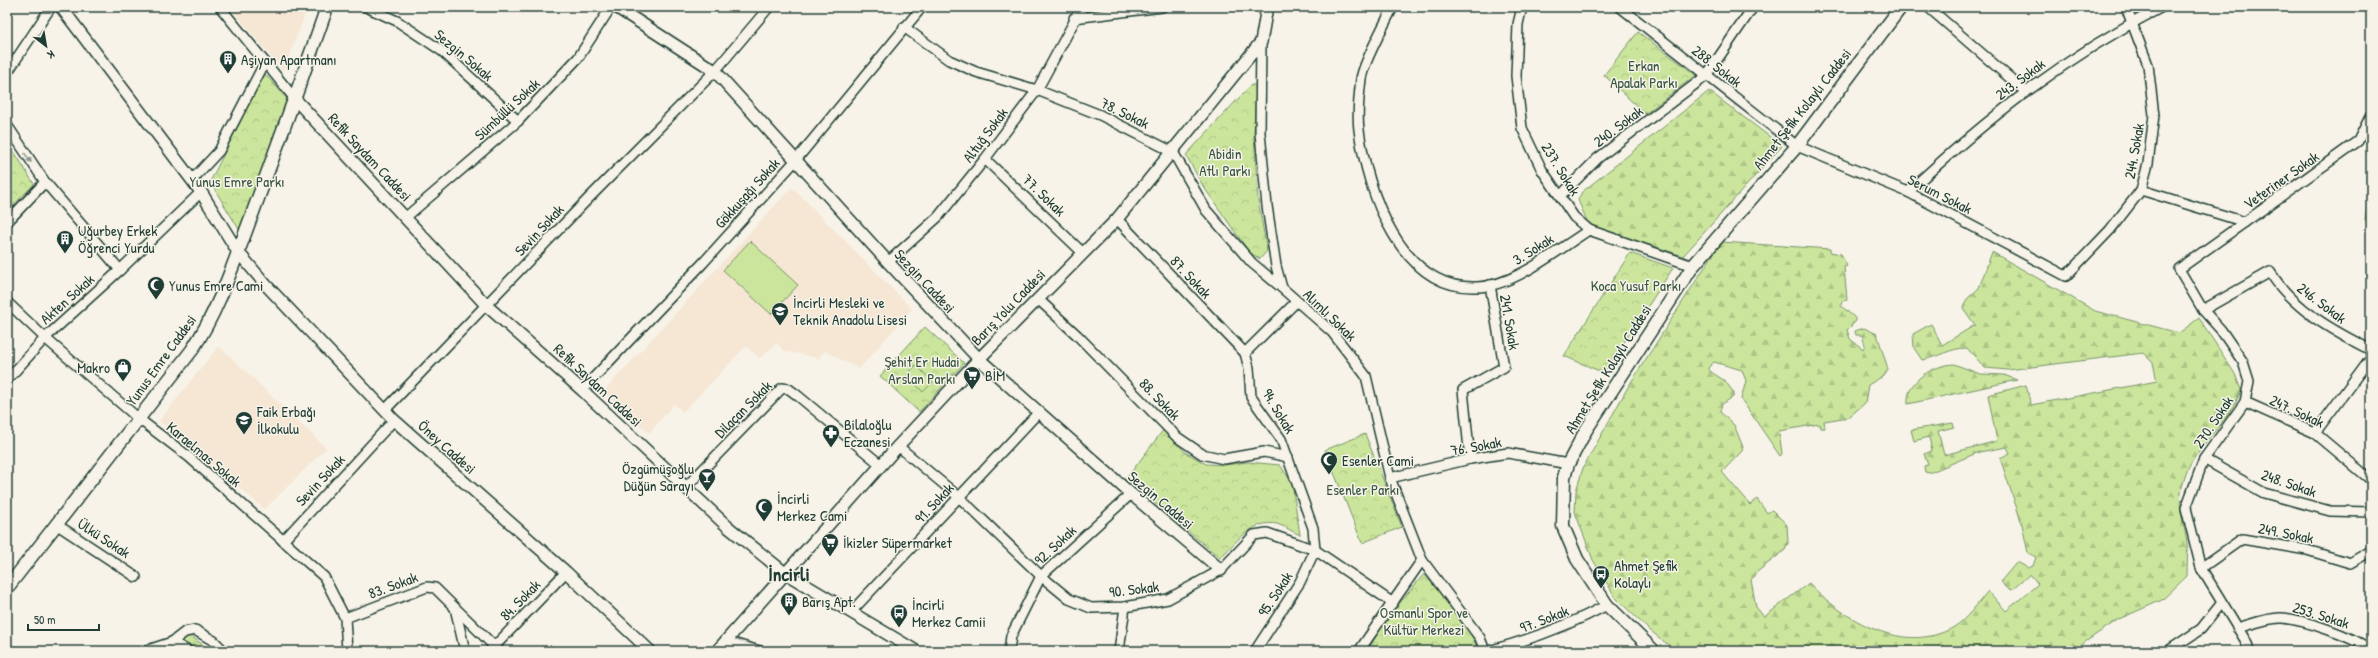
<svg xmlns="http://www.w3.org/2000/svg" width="2378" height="658" font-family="'Patrick Hand',sans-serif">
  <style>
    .built { fill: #f6e6d4 }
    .forest { fill: url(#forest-firs); stroke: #759268 }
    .park { fill: url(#park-crowns); stroke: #759268 }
    .pitch { fill: #cbe69c; stroke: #759268 }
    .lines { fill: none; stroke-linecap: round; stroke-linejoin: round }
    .minor-casing { stroke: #1f3d34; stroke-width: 12 }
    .tertiary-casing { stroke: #1f3d34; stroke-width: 14 }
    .secondary-casing { stroke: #1f3d34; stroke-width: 15 }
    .minor { stroke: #f7f3e8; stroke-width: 9 }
    .tertiary { stroke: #f7f3e8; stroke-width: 11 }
    .secondary { stroke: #f7f3e8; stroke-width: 12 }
    .oneway { fill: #8b988e }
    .labels { text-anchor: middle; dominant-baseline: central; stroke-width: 3; stroke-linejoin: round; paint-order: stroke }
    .street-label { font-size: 15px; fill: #1f3d34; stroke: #f7f3e8 }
    .poi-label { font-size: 15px; fill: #1f3d34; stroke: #f7f3e8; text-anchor: start }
    .park-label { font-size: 15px; fill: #395644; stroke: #f7f3e8 }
    .district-label { font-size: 19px; font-weight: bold; fill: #1f3d34; stroke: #f7f3e8 }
  </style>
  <defs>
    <pattern id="forest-firs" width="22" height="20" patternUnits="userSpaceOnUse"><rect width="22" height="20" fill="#cbe69c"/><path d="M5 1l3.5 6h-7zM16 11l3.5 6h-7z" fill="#aec687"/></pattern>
    <pattern id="park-crowns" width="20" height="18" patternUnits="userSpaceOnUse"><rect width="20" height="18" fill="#cbe69c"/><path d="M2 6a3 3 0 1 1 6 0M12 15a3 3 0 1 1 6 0" fill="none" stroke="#aec687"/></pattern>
  </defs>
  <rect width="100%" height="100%" fill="#f7f3e8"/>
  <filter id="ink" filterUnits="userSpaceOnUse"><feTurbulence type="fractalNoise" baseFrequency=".025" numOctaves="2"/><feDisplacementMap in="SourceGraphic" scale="8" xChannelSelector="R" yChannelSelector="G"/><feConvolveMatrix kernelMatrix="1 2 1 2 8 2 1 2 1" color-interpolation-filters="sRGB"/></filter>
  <g filter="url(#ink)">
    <g class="built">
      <polygon points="230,7 308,7 283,71"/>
      <polygon points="792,187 912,309 859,369 825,351 818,358 785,351 777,343 760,358 746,346 683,412 674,404 649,433 603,392"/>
      <polygon points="219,346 326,448 265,509 159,421"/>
    </g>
    <g class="forest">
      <polygon points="1709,91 1782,146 1683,256 1595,227 1587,221 1578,200 1582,192"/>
      <path d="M1721,242L1830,249V252L1841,254L1847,266L1844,267L1847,300L1842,301L1841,306L1854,317L1856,321L1847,330L1850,339L1863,349L1865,345L1862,335H1856L1855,331L1864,328L1877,334L1888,369L1885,375L1868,385L1865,403L1849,417L1824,421L1825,428H1820L1819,424L1779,431L1782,454L1780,456L1741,399L1746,381L1742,370L1714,362L1708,368L1711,372L1725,381L1734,393L1733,397L1722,404L1720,412L1734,425L1743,447L1742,451L1722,472L1750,505L1757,499L1767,513L1772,510L1787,525L1788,543L1785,550L1757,572L1751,580L1756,607L1764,617L1809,583C1843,620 1905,656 1954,627C1967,619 1978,603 1988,591L2006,611L2038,584L2030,574L2012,590L2005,587L2001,581L2017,562L2028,568L2033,566L2036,557L2028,553L2022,524L2000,458L2010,453L2007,447L1979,452L1929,473L1925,472L1924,466L1928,465L1924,454L1932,451L1929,437L1914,441L1911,430L1953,423L1954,427L1938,431L1944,455L1997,441L1988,395L2026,385L2031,405L2157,381L2153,363L2143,353L2008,370L1985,368L1967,348C1950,348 1939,357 1922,360L1914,348L1913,334L1931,324L1942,345L1975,325L1963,308L1967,299L1979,288L1992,252L2095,311L2179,333L2199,318L2235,374L2241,390C2231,421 2193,447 2184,480C2176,506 2183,517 2187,543C2188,553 2187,565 2187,576L2162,600L2119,619L2085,642L2076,651H1676L1647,628L1616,598L1593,560L1575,512L1576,491L1583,468L1628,387Z"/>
      <path d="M1954,364L1980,374L2004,375L2017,380L1908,404C1905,380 1935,365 1954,364Z"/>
    </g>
    <g class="park">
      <polygon points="1638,32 1696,75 1645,114 1604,75"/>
      <polygon points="264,73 290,102 242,234 210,182"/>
      <polygon points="1251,85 1256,85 1254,135 1258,200 1267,251 1260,259 1249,252 1203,186 1186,155"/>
      <polygon points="7,140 34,184 7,212"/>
      <polygon points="1630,253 1673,268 1604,373 1564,356"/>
      <polygon points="925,327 964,363 919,412 880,376"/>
      <path d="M1164,429L1185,452L1206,464L1225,465L1248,462L1280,465L1292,483L1300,535C1293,532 1284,526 1277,524C1253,519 1235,543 1220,558L1126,479Z"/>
      <polygon points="1365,434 1402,527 1362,543 1325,450"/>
      <path d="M1424,574C1442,596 1469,621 1477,649L1467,651H1367L1388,617Z"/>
      <polygon points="189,635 212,651 195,651 183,642 183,637"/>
    </g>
    <g class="pitch">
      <polygon points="2371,181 2371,221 2365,220"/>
      <polygon points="750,241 798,285 771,314 723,270"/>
      <polygon points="916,365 933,382 923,392 907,375"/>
    </g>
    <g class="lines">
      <defs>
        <g id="minor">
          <polyline points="220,7 295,99"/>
          <polyline points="366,7 397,21 442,51 518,121"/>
          <path d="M1393,7C1385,23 1363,63 1361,79C1359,95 1357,115 1359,130C1367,191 1401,291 1477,287C1515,286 1557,250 1589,230"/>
          <polyline points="1522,7 1518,24 1516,76 1522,128 1542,170 1574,217 1589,230 1693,266"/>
          <polyline points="1620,7 1797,146 1908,192 2066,276 2110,230 2141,190 2148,164 2154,115 2148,65 2126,7"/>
          <polyline points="1928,7 2026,92"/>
          <polyline points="1074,18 1162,7"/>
          <polyline points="904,27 949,60 976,72 1037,90 1100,115 1173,152 1206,210 1252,263 1282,288"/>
          <polyline points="1261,42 1260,133 1267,206 1276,266 1282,288 1332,332 1366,376 1390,478 1422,560 1480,638 1485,651"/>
          <polyline points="7,73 51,7"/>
          <polyline points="7,125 45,182 120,270"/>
          <polyline points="985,159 1082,252"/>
          <polyline points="192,180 219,151 265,62"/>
          <polyline points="2141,190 2245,222 2358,141 2371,115"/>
          <path d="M1908,192C1986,119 2066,56 2162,7"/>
          <polyline points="1561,195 1598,158 1706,76 1753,7"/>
          <polyline points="406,217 518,121 578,58 611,7"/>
          <polyline points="1117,219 1245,353"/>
          <polyline points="7,222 45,182"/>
          <polyline points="2245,222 2179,269 2203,310 2221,330 2243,362 2249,381 2245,402 2204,459 2186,508 2201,568 2247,643 2249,651"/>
          <polyline points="888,262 938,217 985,159 1037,90 1082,7"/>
          <polyline points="1038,299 1077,335 1177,437 1202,454 1224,459 1264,452 1288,457"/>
          <polyline points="7,302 45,338 139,419 189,457 324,577 345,618 347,651"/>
          <path d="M2203,310L2270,272C2293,309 2333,331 2371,350"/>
          <polyline points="7,380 45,338 120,270 201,192"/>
          <polyline points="582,390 703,263 796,160 922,7"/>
          <polyline points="2245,402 2315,433 2371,480"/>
          <polyline points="385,410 588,199 715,71 769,7"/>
          <polyline points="2315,433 2371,357"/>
          <polyline points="898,446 959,497 1041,576 1069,599 1091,608 1125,607 1168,599 1221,570 1254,535 1267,533 1315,550 1393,603"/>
          <polyline points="1470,459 1463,390 1504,367 1490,285"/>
          <polyline points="2204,459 2264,493 2330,511 2371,512"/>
          <polyline points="1390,478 1470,459 1508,453 1568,464"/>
          <polyline points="685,488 782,388 789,389 797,395 881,465"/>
          <polyline points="56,524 136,577"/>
          <polyline points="283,541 394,420"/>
          <polyline points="2201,568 2242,539 2307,550 2350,563 2371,551"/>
          <polyline points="455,608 465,651"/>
          <polyline points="851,612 1038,413"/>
          <polyline points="345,618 427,587 435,588 499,651"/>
          <path d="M2237,628C2250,625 2268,617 2282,618C2306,620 2351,636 2371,650"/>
          <polyline points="725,641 760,651"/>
          <polyline points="172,642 185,632 195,630 214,641 224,651"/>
          <polyline points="491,650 566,572"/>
          <polyline points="145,651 172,642 188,651"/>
          <polyline points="1009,651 1011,636 1041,576 1131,494"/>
          <polyline points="1119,651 1125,607"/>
          <polyline points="1255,651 1300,582 1315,550 1313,528 1281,439 1251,397 1249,368 1245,353 1296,302"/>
          <polyline points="1359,651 1422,560"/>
          <path d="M1488,651C1530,640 1568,626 1607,605"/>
          <polyline points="2168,651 2201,629 2221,604"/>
        </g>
        <g id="tertiary">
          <polyline points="61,7 201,192 238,252 266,285 394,420 566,572 650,651"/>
          <polyline points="616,7 715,71 888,262 979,359 1131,494 1221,570"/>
          <polyline points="295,99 487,306 582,390 728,527 785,573 916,651"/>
          <polyline points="717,651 898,446 979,359 1117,219 1261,42 1267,7"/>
        </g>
        <g id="secondary">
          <path d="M7,588L192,350C220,308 235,259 253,212C278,144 303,76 327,7"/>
          <polyline points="1654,651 1607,605 1577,559 1563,526 1564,477 1568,464 1586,430 1693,266 1797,146 1901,7"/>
        </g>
      </defs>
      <use href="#minor" class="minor-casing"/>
      <use href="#tertiary" class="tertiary-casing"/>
      <use href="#secondary" class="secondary-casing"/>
      <use href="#minor" class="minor"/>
      <use href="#tertiary" class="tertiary"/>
      <use href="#secondary" class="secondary"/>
    </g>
    <defs><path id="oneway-solid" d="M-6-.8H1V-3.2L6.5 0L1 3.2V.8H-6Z"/></defs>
    <use class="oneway" href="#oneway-solid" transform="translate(28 158) rotate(55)"/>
  </g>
  <defs>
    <symbol id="building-pin" viewBox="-11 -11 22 30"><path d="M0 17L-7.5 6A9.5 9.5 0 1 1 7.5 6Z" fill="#1f3d34" stroke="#f7f3e8"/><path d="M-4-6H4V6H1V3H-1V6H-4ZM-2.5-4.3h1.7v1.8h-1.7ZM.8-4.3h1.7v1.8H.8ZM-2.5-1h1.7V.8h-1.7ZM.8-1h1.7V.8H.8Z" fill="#fff"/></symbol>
    <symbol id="mosque-pin" viewBox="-11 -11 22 30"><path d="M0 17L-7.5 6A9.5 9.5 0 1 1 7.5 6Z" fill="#1f3d34" stroke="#f7f3e8"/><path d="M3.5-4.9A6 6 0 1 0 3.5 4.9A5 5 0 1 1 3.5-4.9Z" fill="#fff"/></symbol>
    <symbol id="school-pin" viewBox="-11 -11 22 30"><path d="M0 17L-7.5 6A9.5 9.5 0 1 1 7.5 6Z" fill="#1f3d34" stroke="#f7f3e8"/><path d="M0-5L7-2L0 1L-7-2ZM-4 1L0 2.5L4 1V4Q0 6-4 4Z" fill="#fff"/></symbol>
    <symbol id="shop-pin" viewBox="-11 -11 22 30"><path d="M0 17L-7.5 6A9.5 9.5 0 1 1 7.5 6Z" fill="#1f3d34" stroke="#f7f3e8"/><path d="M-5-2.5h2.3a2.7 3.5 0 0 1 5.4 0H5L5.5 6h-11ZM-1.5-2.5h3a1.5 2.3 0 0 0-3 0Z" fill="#fff"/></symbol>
    <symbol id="supermarket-pin" viewBox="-11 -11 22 30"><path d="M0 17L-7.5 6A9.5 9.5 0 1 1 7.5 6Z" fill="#1f3d34" stroke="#f7f3e8"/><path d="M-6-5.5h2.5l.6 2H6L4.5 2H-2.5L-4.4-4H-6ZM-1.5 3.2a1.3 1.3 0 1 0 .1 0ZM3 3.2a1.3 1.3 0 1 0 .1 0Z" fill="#fff"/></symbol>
    <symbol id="pharmacy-pin" viewBox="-11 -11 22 30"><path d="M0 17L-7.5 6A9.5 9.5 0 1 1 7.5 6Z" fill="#1f3d34" stroke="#f7f3e8"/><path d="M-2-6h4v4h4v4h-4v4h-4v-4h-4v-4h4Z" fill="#fff"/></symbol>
    <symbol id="bar-pin" viewBox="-11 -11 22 30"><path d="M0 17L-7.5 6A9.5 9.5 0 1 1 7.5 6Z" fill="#1f3d34" stroke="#f7f3e8"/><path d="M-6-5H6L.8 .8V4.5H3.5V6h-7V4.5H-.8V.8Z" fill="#fff"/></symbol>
    <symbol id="bus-pin" viewBox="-11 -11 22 30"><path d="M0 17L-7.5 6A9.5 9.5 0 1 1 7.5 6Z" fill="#1f3d34" stroke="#f7f3e8"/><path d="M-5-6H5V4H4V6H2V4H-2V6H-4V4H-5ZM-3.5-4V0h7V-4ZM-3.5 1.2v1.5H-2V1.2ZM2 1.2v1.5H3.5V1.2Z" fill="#fff"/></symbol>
  </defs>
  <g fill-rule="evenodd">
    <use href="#building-pin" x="218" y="49" width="20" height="27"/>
    <use href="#building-pin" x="55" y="229" width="20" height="27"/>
    <use href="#mosque-pin" x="146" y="275" width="20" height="27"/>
    <use href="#school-pin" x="770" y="301" width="20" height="27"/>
    <use href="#shop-pin" x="113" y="357" width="20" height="27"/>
    <use href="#supermarket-pin" x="962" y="365" width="20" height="27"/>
    <use href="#school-pin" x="234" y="410" width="20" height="27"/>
    <use href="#pharmacy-pin" x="821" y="423" width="20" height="27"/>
    <use href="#mosque-pin" x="1319" y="450" width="20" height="27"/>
    <use href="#bar-pin" x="697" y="467" width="20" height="27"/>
    <use href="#mosque-pin" x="754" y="497" width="20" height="27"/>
    <use href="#supermarket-pin" x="820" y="532" width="20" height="27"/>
    <use href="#bus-pin" x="1591" y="564" width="20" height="27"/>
    <use href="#building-pin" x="779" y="591" width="20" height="27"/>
    <use href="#bus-pin" x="889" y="603" width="20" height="27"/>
  </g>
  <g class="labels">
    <g class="street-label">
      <text transform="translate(464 55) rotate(40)">Sezgin Sokak</text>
      <text transform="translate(1717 66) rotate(38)">288. Sokak</text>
      <text transform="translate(2020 79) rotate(-37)">243. Sokak</text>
      <text transform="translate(507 109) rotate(-43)">Sümbüllü Sokak</text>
      <text transform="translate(1802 109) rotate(-52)">Ahmet Şefik Kolaylı Caddesi</text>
      <text transform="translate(1125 113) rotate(26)">78. Sokak</text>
      <text transform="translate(1618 126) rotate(-37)">240. Sokak</text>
      <text transform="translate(985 135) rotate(-53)">Altuğ Sokak</text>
      <text transform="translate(2134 151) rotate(-80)">244. Sokak</text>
      <text transform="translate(370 157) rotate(47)">Refik Saydam Caddesi</text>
      <text transform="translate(1561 169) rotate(58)">237. Sokak</text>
      <text transform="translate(2281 180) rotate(-35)">Veteriner Sokak</text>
      <text transform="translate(747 193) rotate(-48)">Gökkuşağı Sokak</text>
      <text transform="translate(1940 194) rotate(27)">Serum Sokak</text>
      <text transform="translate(1044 195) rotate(44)">77. Sokak</text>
      <text transform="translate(539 230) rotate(-47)">Sevin Sokak</text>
      <text transform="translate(1533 249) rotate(-32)">3. Sokak</text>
      <text transform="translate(1191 277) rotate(47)">87. Sokak</text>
      <text transform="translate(925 281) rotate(47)">Sezgin Caddesi</text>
      <text transform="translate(67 299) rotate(-42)">Akten Sokak</text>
      <text transform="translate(2322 303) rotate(37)">246. Sokak</text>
      <text transform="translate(1008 307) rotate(-46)">Barış Yolu Caddesi</text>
      <text transform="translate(1330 315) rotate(44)">Alımlı Sokak</text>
      <text transform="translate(1510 322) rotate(80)">241. Sokak</text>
      <text transform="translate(161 360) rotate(-54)">Yunus Emre Caddesi</text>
      <text transform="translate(1608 369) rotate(-58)">Ahmet Şefik Kolaylı Caddesi</text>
      <text transform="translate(598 385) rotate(43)">Refik Saydam Caddesi</text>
      <text transform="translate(1160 399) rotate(46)">88. Sokak</text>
      <text transform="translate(743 409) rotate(-45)">Dilaçan Sokak</text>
      <text transform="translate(1279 411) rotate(59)">94. Sokak</text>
      <text transform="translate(2297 411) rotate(25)">247. Sokak</text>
      <text transform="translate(2213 422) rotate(-56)">270. Sokak</text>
      <text transform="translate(1476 446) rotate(-10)">76. Sokak</text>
      <text transform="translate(447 447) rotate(42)">Öney Caddesi</text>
      <text transform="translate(204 454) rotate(40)">Karaelmas Sokak</text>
      <text transform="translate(320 480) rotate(-47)">Sevin Sokak</text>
      <text transform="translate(2289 483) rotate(19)">248. Sokak</text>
      <text transform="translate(1161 500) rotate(40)">Sezgin Caddesi</text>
      <text transform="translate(934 503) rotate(-47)">91. Sokak</text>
      <text transform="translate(2286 533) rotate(11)">249. Sokak</text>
      <text transform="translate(104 538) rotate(33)">Ülkü Sokak</text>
      <text transform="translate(1055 545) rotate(-43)">92. Sokak</text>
      <text transform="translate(393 585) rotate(-20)">83. Sokak</text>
      <text transform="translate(1134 589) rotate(-7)">90. Sokak</text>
      <text transform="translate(1275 594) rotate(-57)">95. Sokak</text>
      <text transform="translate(520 600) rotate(-46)">84. Sokak</text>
      <text transform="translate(2321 615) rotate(17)">253. Sokak</text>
      <text transform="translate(1544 619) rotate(-21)">97. Sokak</text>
    </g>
    <g class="poi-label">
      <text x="241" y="59">Aşiyan Apartmanı</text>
      <text x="78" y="230">Uğurbey Erkek<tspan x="78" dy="17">Öğrenci Yurdu</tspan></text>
      <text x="169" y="285">Yunus Emre Cami</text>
      <text x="793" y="302">İncirli Mesleki ve<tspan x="793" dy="17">Teknik Anadolu Lisesi</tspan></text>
      <text x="110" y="367" text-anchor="end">Makro</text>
      <text x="985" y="375">BİM</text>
      <text x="257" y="411">Faik Erbağı<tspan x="257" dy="17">İlkokulu</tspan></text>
      <text x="844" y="424">Bilaloğlu<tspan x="844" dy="17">Eczanesi</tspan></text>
      <text x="1342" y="460">Esenler Cami</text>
      <text x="694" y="468" text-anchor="end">Özgümüşoğlu<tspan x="694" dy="17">Düğün Sarayı</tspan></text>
      <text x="777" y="498">İncirli<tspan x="777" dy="17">Merkez Cami</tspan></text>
      <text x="843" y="542">İkizler Süpermarket</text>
      <text x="1614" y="565">Ahmet Şefik<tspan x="1614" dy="17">Kolaylı</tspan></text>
      <text x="802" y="601">Barış Apt.</text>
      <text x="912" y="604">İncirli<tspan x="912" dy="17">Merkez Camii</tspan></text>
    </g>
    <g class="park-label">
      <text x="1644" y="65">Erkan<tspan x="1644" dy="17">Apalak Parkı</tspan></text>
      <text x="1225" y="153">Abidin<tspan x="1225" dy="17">Atlı Parkı</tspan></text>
      <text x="237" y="181">Yunus Emre Parkı</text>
      <text x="1636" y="285">Koca Yusuf Parkı</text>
      <text x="922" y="361">Şehit Er Hudai<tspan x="922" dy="17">Arslan Parkı</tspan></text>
      <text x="1363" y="489">Esenler Parkı</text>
      <text x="1424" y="612">Osmanlı Spor ve<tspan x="1424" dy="17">Kültür Merkezi</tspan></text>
    </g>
    <g class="district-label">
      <text x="789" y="574">İncirli</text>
    </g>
  </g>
  <rect width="2378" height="658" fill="none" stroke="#f7f3e8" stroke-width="24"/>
  <rect x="12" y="12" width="2354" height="634" fill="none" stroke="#1f3d34" stroke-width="1.5" filter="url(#ink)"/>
  <g transform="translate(46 46) rotate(149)" stroke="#f7f3e8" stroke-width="3" paint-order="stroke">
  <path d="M0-3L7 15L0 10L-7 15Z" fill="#1f3d34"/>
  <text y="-6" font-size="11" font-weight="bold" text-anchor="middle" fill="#1f3d34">K</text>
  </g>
  <path d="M28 624v6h71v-6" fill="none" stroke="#1f3d34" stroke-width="2"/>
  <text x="34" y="624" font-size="12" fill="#1f3d34" stroke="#f7f3e8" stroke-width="3" paint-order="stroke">50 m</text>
</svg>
